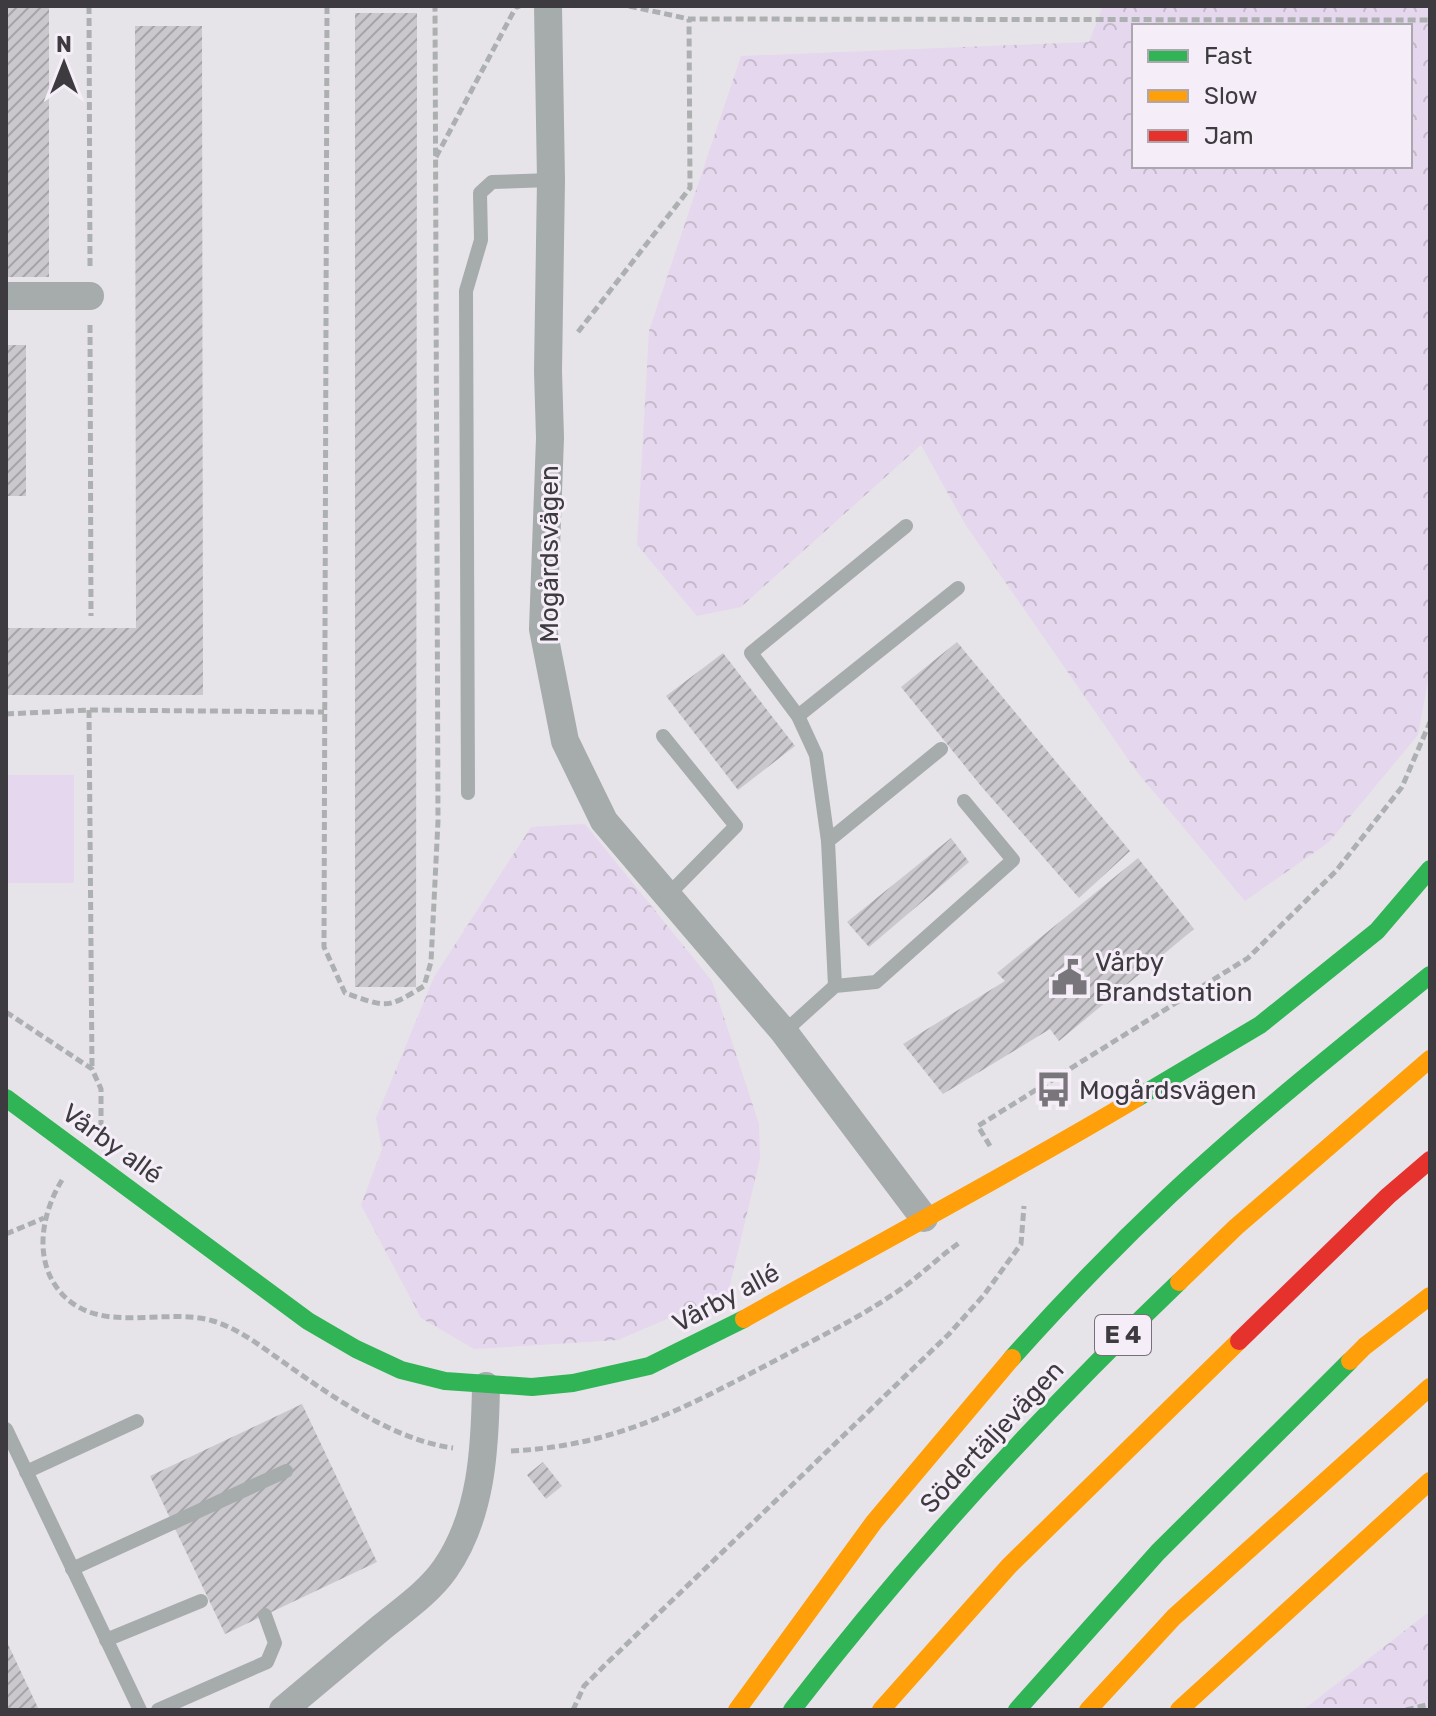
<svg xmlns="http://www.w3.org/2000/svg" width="1436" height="1716" font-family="Rubik,sans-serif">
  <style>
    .forest { fill: url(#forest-crowns); fill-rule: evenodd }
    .park { fill: #e5d7ed }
    .building { fill: url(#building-hatch) }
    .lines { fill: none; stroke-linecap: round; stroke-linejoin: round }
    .path { stroke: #adb0b1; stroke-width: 5; stroke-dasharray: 8 4; stroke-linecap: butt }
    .lane { stroke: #a5acab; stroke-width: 14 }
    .street { stroke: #a5acab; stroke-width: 28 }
    .fast { stroke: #30b455; stroke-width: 18 }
    .slow { stroke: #ff9f0a; stroke-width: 18 }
    .jam { stroke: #e5322d; stroke-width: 18 }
    .labels { text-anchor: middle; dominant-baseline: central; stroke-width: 6; stroke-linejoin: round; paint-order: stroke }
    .shield { fill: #f5eef9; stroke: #757178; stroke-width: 2 }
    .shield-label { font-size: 24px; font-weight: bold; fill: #3e3b40 }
    .street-label { font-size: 26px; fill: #3e3b40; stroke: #f5eef9 }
    .poi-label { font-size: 26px; fill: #3e3b40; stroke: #f5eef9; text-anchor: start }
  </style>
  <defs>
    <pattern id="forest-crowns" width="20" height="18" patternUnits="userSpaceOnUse" patternTransform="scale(2)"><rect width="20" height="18" fill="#e5d7ed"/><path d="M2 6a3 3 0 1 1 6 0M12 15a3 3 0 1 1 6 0" fill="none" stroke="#c6b9cc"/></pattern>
    <pattern id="building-hatch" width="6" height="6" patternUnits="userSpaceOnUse" patternTransform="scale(2)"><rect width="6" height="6" fill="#cac8cc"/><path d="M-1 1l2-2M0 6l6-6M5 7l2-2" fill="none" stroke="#a5a4a7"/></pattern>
  </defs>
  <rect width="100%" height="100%" fill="#e7e4e9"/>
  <g class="forest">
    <path d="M1103,6H1430V669L1418,735L1329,842L1245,901L1137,772L965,524L921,445L741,607L697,616L637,545L649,331L741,56L1089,42ZM1134,26H1410V166H1134Z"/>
    <polygon points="585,824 712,981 759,1124 760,1159 728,1293 618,1340 474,1349 421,1318 361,1205 382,1149 376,1118 434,977 531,827"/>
    <polygon points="1430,1611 1430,1710 1303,1710"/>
  </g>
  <rect class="park" x="6" y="775" width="68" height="108"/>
  <g class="building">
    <rect x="6" y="6" width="43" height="271"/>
    <polygon points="355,13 417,13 416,987 355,987"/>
    <polygon points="135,26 202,26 203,695 6,695 6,628 136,628"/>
    <rect x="6" y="345" width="20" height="151"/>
    <polygon points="957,642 1130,851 1079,898 981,786 901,687"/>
    <polygon points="723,653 795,746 738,790 666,696"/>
    <polygon points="951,838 969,862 869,947 847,922"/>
    <polygon points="1138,858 1194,929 1059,1041 1050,1029 943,1094 903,1044 1005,981 997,973"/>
    <polygon points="302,1404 377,1562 225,1634 150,1476"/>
    <polygon points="543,1462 562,1486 546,1499 527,1475"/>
    <polygon points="6,1640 39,1710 6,1710"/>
  </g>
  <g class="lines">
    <g class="path">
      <polyline points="89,6 90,267"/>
      <path d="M327,6L324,947L345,993C387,1007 385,1010 424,986L431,962L438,821L435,6"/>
      <polyline points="629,6 689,19 1430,20"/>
      <polyline points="436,157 516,7 520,6"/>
      <polyline points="90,325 91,616"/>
      <polyline points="578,332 690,188 689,19"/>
      <polyline points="89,710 92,1069"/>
      <polyline points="6,714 89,710 324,712"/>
      <polyline points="6,1012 92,1069 101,1089 101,1127"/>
      <polyline points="990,1146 978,1126 1248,958 1336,871 1402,787 1430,722"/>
      <path d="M62,1180C40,1216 32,1266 66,1298C105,1334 167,1307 213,1321C240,1329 263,1348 286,1364C334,1398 394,1440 453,1448"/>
      <polyline points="6,1234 44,1218"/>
      <path d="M511,1451C618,1446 688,1406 780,1358C817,1338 857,1319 892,1295C916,1280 936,1259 959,1243"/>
      <polyline points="573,1710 584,1686 605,1665 949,1334 984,1295 1021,1244 1024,1206"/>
      <polyline points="1406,1710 1430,1704"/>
    </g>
    <g class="lane">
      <polyline points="798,716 958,588"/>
      <polyline points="663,736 736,826 668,895"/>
      <polyline points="468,793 466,291 481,240 480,193 492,182 551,180"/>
      <polyline points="828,841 816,755 798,716 751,653 906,526"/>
      <polyline points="835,986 828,841 941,749"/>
      <polyline points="784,1032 835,986 876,982 1013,860 964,801"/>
      <polyline points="6,1429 140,1710"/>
      <polyline points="26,1472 137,1421"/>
      <polyline points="72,1569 286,1471"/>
      <polyline points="106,1640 201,1601"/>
      <polyline points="158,1710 267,1662 275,1643 265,1615"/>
    </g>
    <g class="street">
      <polyline points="548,6 551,180 548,371 550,438 543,629 565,741 604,821 784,1032 924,1218"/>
      <polyline points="6,296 90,296"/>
      <path d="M283,1710C316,1682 349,1655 382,1627C403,1610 429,1592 445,1569C482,1516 485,1448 486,1386"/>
    </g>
    <g class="fast">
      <polyline points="6,1098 308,1321 356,1349 401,1370 445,1381 532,1387 573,1383 649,1366 744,1319"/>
      <polyline points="1137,1098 1260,1025 1377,931 1430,869"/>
      <path d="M1012,1358C1062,1302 1114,1248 1169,1196C1252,1118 1342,1047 1430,975"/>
      <path d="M792,1710C909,1558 1040,1415 1179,1282"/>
      <polyline points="1017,1710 1158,1552 1350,1361"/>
    </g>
    <g class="slow">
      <polyline points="1179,1282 1236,1227 1430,1059"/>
      <path d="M744,1319C875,1245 1008,1175 1137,1098"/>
      <polyline points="1350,1361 1365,1346 1430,1296"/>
      <polyline points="737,1710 874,1522 1012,1358"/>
      <polyline points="881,1710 1009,1566 1239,1341"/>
      <polyline points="1088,1710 1174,1617 1430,1387"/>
      <polyline points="1179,1710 1430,1481"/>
    </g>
    <polyline class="jam" points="1239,1341 1388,1196 1430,1160"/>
  </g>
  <defs>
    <symbol id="civic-bare" viewBox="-9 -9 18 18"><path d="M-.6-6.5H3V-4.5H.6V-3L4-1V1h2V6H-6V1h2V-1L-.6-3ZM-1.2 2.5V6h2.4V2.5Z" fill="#79767b" stroke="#f5eef9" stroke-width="2.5" paint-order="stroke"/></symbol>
    <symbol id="bus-bare" viewBox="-9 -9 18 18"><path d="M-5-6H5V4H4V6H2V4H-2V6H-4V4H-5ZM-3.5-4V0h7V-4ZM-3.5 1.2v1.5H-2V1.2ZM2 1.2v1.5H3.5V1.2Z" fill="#79767b" stroke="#f5eef9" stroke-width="2.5" paint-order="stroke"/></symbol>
  </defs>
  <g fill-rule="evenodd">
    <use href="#civic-bare" x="1044" y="952" width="51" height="51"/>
    <use href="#bus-bare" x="1028" y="1064" width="51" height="51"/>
  </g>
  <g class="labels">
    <rect class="shield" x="1095" y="1315" width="56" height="40" rx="6"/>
    <g class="shield-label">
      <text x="1123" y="1335">E 4</text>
    </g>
    <g class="street-label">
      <text transform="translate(549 554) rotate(-90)">Mogårdsvägen</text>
      <text transform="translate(112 1144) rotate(36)">Vårby allé</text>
      <text transform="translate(726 1298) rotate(-28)">Vårby allé</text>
      <text transform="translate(992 1437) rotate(-47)">Södertäljevägen</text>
    </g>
    <g class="poi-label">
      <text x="1095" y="962">Vårby<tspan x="1095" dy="30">Brandstation</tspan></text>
      <text x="1079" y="1090">Mogårdsvägen</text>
    </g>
  </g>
  <rect width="1436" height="1716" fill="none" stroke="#3e3b40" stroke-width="16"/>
  <rect x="1132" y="24" width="280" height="144" fill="#f5eef9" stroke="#aca6af" stroke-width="2"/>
  <rect x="1148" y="50" width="40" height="12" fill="#30b455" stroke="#aca6af" stroke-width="2"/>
  <text x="1204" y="64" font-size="24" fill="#3e3b40">Fast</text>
  <rect x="1148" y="90" width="40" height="12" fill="#ff9f0a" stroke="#aca6af" stroke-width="2"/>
  <text x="1204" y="104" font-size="24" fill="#3e3b40">Slow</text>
  <rect x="1148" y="130" width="40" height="12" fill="#e5322d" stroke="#aca6af" stroke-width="2"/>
  <text x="1204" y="144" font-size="24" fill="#3e3b40">Jam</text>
  <g transform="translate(64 64)" stroke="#f5eef9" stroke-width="6" paint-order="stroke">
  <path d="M0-6L14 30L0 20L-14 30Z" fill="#3e3b40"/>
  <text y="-12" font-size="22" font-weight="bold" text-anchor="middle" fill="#3e3b40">N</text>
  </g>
</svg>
